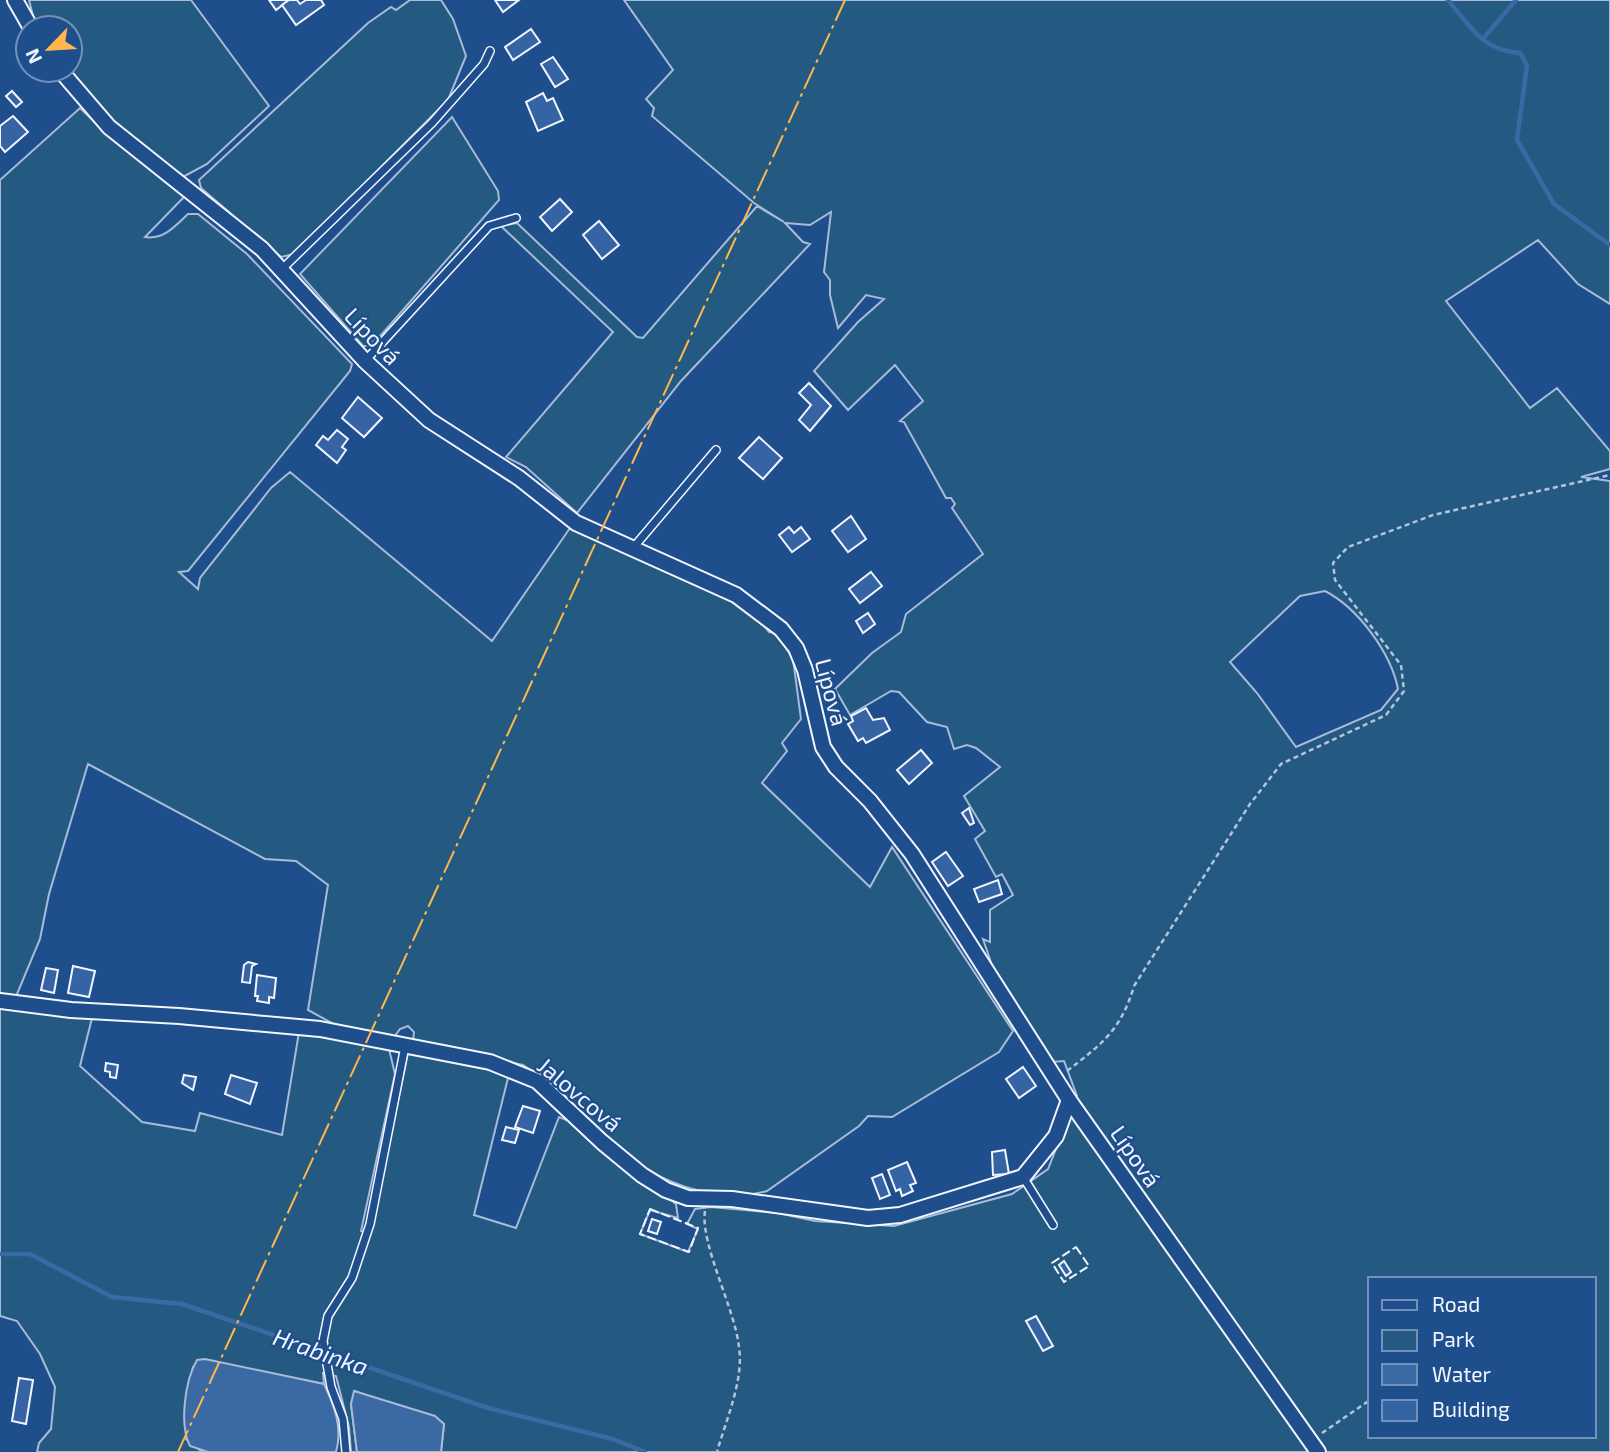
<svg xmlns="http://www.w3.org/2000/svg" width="1610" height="1452" font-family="'Exo 2',sans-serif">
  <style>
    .green { fill: #245a82; stroke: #a8bbd7; stroke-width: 2; fill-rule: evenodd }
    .water { fill: #3b69a3; stroke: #a8bbd7; stroke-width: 2 }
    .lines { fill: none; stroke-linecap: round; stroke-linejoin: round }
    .stream { stroke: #3b69a3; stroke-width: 4.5 }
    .building { fill: #3563a3; stroke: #f2f6ff; stroke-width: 2 }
    .service-casing { stroke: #f2f6ff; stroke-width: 10 }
    .minor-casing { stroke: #f2f6ff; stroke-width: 18 }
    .path { stroke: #b3c4dc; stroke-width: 2.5; stroke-dasharray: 5 3.5; stroke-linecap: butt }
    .service { stroke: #1f4e8c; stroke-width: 7 }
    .minor { stroke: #1f4e8c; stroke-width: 14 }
    .fence { stroke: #f2f6ff; stroke-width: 2; stroke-dasharray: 9 3.5; stroke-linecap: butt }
    .power { stroke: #ffb74d; stroke-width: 2; stroke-dasharray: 24 5 3.5 5; stroke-linecap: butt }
    .labels { text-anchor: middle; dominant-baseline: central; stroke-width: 5; stroke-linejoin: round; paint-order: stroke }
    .street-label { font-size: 23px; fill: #f2f6ff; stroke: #1f4e8c }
    .water-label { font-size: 24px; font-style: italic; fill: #f2f6ff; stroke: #1f4e8c }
  </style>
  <rect width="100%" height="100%" fill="#1f4e8c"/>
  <g class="green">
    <path d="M29,0H191L269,106L207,164L181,178C161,162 71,91 68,70C67,60 70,41 70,28H36Z"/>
    <polygon points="410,0 441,0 453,19 466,56 448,100 294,254 281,257 201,188 199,180 368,23 391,7 396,10"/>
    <path d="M624,0H1610V304L1578,284L1538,240L1446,301L1530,408L1557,388L1610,451V469L1581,477L1610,481V1452H441L444,1424L355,1391L351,1404L357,1452H351L349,1427L336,1376L323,1373L324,1384L253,1370L193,1367L187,1398L186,1439L200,1450L208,1452H37L39,1443L51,1429L55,1387L40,1354L17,1321L0,1316V180L80,108L117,143L184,197L145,237C164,240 175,226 188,214H198L247,254L352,364L350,371L188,571L179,572L198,589L200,578L271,488L290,472L492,641L570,528C624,557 734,585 769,632L777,633L793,659L801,719L782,743L787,751L762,783L870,887L892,847L1013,1031L999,1052L892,1117L868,1116L859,1126L767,1191C718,1205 661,1183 623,1153C613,1145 602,1139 596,1127L587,1123L560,1090L523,1065L413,1041L414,1032L408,1026L400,1029L394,1037L339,1027L308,1010L328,885L296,861L265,859L88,764L49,894L40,939L17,994L22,1008L92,1018L80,1066L142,1122L195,1131L200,1113L282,1135L299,1032L389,1049L395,1074L361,1231L370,1234L408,1053L509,1074L474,1215L516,1228L559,1117L574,1123L676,1204L678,1218L650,1210L640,1234L688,1252L698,1229L687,1224L695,1209L711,1207L778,1213L815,1221L894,1226L1012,1194L1048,1169L1077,1096L1064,1061L1052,1062L996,977L983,939L990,942V910L1013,895L1002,874L996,877L975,839L985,831L964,796L1000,767L976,748L967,745L954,749L947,727L927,722L899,692L891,691L850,715L835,689L872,653L901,632L906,614L983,554L952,508L955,504L951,498H946L904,422L900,421L923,401L895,365L848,410L814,371L858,322L884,299L866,295L838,328L830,295V280L824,272L831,212L810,225L785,223L803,242L810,244L681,381L577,513L526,467L506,457L613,332L501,226L517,223L637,337L643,338L757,206L784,222L754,203L652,116L654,108L646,99L673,70ZM1325,591C1358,608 1391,653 1398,689L1381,710L1296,747L1257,693L1230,662L1300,596ZM1370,1279H1594V1436H1370Z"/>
    <polygon points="452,117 498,191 499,200 382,334 368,346 363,346 300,274"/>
  </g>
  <g class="water">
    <path d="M205,1359L324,1384C334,1405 343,1428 336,1452H208L190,1446C179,1425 185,1380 197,1360Z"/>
    <polygon points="354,1391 435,1416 444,1424 441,1452 357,1452 351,1404"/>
  </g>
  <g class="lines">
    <g class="stream">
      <path d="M1448,0C1472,28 1481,50 1520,53L1527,65L1517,140L1554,204L1610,245"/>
      <polyline points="1483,39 1516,0"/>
      <polyline points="0,1254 30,1254 112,1297 182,1304 488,1408 613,1439 645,1452"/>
    </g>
  </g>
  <g class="building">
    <polygon points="269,0 289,0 276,10"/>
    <polygon points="289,0 297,0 300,4 306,0 321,0 324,5 296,25 282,5"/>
    <polygon points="495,0 519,0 503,12"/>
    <polygon points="531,29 540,42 513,60 505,47"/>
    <polygon points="553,57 568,79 555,87 541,64"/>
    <polygon points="12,91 22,102 16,107 6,96"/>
    <polygon points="543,93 547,101 553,98 563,120 538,131 526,102"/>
    <polygon points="13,116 28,132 5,152 0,146 0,126"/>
    <polygon points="560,199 572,212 552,231 540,217"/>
    <polygon points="599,221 619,245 602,259 583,235"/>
    <polygon points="809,383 831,406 810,431 799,420 811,405 799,393"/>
    <polygon points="358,397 382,418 364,437 342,418"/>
    <polygon points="337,430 348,439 342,447 346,450 337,463 316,445 323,436 328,440"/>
    <polygon points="759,437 782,458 763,479 739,458"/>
    <polygon points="851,516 866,539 848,552 832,531"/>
    <polygon points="789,527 794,533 801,527 810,539 792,552 779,535"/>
    <polygon points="871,572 882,586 860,603 849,589"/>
    <polygon points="868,613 875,624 863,633 856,621"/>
    <polygon points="866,708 873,720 884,718 890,730 866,743 863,738 858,741 848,724 853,721 851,716"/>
    <polygon points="921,750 932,763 909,784 897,770"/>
    <polygon points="969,808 974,823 970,825 962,813"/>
    <polygon points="946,852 963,876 948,886 932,862"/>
    <polygon points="998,880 1002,894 979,902 974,889"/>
    <polygon points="248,962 256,964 252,966 250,983 242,982 244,965"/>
    <polygon points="73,966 95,971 89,997 68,993"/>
    <polygon points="46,968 58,970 54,993 41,990"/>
    <polygon points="257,975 276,978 274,998 269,997 269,1003 257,1001 258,996 255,996"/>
    <polygon points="106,1063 118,1065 116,1078 110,1077 110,1072 105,1071"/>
    <polygon points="1023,1067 1036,1086 1019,1098 1006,1079"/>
    <polygon points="184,1075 196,1077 193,1090 182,1083"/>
    <polygon points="231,1075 257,1083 250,1104 225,1094"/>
    <polygon points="523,1106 540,1111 533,1133 515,1127"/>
    <polygon points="506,1127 519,1130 515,1143 502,1140"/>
    <polygon points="1005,1150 1009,1174 993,1175 992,1152"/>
    <polygon points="907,1162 916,1183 910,1185 913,1191 902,1196 900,1189 896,1191 888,1170"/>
    <polygon points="882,1174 890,1195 880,1199 872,1178"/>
    <polygon points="652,1219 661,1222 657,1234 648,1231"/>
    <polygon points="1064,1261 1071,1272 1066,1276 1059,1265"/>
    <polygon points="1036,1316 1053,1346 1043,1351 1026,1321"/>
    <polygon points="19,1378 33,1380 26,1424 12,1421"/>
  </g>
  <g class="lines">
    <defs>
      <g id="service">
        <polyline points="282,269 432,123 484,64 490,51"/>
        <polyline points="365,361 489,226 516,218"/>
        <polyline points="633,548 716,450"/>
        <polyline points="1023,1177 1053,1225"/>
        <polyline points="346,1452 343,1419 331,1387 323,1341 328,1316 352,1278 370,1224 405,1046"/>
      </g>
      <g id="minor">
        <polyline points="15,0 31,28"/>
        <polyline points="60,70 109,127 262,249 365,361 429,420 519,478 576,523 736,595 781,629 796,648 805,670 823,747 836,767 870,801 912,854 1069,1100 1318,1452"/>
        <polyline points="0,1001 71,1010 179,1016 320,1029 490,1062 537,1081 602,1142 642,1175 666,1190 688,1198 732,1199 868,1218 900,1215 1023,1177 1056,1136 1069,1100"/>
      </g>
    </defs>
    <use href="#service" class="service-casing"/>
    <use href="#minor" class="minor-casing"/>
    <g class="path">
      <path d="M1067,1071C1102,1044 1121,1030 1134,986L1250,804L1281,764L1386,715L1404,691L1401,665L1335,580L1333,563L1348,547L1433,515L1610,475"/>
      <path d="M705,1211C700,1244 735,1309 739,1347C744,1380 726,1420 717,1452"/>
      <polyline points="1322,1433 1370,1400"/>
    </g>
    <use href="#service" class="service"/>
    <use href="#minor" class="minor"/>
    <g class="fence">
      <polygon points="650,1209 698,1228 689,1252 640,1234"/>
      <polygon points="1076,1247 1089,1266 1064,1282 1052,1263"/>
    </g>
    <polyline class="power" points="178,1452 845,0"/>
  </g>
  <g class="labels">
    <g class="street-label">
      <text transform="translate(373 336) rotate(46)">Lípová</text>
      <text transform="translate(832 692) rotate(75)">Lípová</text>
      <text transform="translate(580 1094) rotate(40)">Jalovcová</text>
      <text transform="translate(1136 1156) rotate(55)">Lípová</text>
    </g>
    <g class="water-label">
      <text transform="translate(321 1351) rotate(19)">Hrabinka</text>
    </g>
  </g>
  <rect x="1368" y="1277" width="228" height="161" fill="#1f4e8c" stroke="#7391ba" stroke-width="2"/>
  <rect x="1382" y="1300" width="35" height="10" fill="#1f4e8c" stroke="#7391ba" stroke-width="2"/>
  <text x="1432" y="1312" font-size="21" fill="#f2f6ff">Road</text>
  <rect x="1382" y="1330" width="35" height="21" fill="#245a82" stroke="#7391ba" stroke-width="2"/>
  <text x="1432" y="1347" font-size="21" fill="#f2f6ff">Park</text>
  <rect x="1382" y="1364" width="35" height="21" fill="#3b69a3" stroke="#7391ba" stroke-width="2"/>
  <text x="1432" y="1382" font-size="21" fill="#f2f6ff">Water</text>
  <rect x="1382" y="1400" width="35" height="21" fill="#3563a3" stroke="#7391ba" stroke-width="2"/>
  <text x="1432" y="1417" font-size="21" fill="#f2f6ff">Building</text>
  <g transform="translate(49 49) rotate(245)"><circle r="33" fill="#1f4e8c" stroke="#7391ba" stroke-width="2"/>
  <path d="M0-5L12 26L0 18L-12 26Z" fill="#ffb74d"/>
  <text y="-10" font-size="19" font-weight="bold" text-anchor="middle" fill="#f2f6ff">N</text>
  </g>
</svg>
